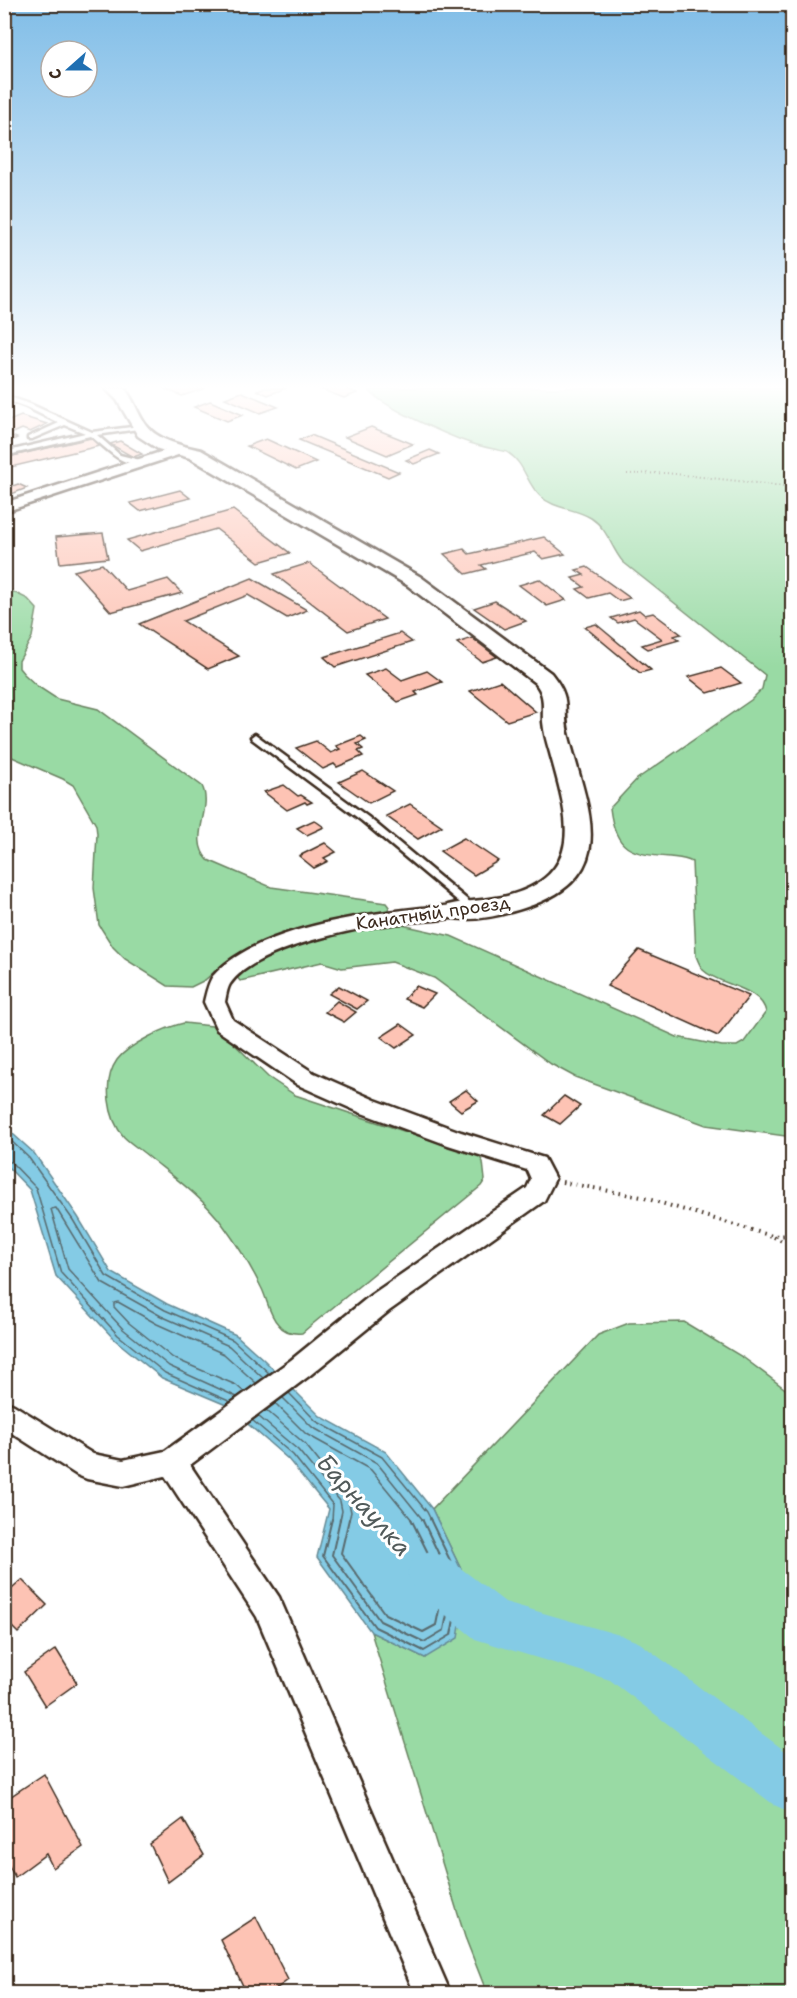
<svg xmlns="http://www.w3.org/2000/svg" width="797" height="1998" font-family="'Shantell Sans',sans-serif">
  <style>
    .green { fill: #99daa4; stroke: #6a8261; stroke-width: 1.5 }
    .water { fill: #84cbe5; stroke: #678b95; stroke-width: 1.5 }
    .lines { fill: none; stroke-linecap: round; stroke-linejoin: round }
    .shore-far1 { stroke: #586a6e; stroke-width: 1.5 }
    .shore { stroke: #586a6e; stroke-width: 2 }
    .river { fill: #84cbe5; fill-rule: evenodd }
    .building { fill: #fdc3b4; stroke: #3b2a1e; stroke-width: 1.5 }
    .lane-casing { stroke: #3b2a1e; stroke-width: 5 }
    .street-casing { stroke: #3b2a1e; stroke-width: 5 }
    .secondary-casing { stroke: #3b2a1e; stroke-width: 5 }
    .path-far1 { stroke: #3b2a1e; stroke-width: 2; stroke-dasharray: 1 3; stroke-linecap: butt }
    .path { stroke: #3b2a1e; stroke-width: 4; stroke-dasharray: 1.5 5; stroke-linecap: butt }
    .lane { fill: #fff; fill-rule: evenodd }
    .street { fill: #fff; fill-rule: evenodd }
    .secondary { fill: #fff; fill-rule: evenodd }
    .labels { text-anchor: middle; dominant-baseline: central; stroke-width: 6; stroke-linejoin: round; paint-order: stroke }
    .street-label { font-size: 18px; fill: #3b2a1e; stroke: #fff }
    .near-water-label { font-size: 24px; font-style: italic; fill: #515a5a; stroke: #fff }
  </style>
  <rect width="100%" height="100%" fill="#fff"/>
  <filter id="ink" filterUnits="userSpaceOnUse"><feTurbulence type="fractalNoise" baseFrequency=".0167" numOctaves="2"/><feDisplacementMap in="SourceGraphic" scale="12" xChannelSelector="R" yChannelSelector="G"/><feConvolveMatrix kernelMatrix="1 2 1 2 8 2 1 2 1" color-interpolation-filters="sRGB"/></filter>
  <g filter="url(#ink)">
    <g class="green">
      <path d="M367,388H792V1137L706,1125L575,1077L551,1064L434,978L392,962L342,968L322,962L240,981L235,975L251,964L306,941L393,923L451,936L677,1037L722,1046H737L744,1042L766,1012C760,986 719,986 703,970C700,966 698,961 696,956L692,862C685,858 678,858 670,857C631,854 615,851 610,808L637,779L751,700L762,689L765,675L623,562C611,548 608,529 591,518C575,508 554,509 540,496C526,483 525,463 507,452C495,449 482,447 470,443C449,436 378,405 367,388Z"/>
      <path d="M5,588L28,599L37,609L32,637L19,661V668L24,674L37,686L57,699L98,709L202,786C214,809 187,838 208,860L271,887L386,903L389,907L388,910L280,938L247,950L225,962L205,980L191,987L168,986L125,959L113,947L99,925L94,888L97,834L96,825L73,785L63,779L5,754Z"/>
      <path d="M184,1023L212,1026L222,1032L268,1077L295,1095L479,1156L483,1162L485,1180L481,1186L309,1327L302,1333C292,1334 284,1332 278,1324C269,1315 267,1298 261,1287C250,1265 237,1244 223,1225C203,1198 175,1178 149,1157C141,1150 131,1144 124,1137C108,1119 102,1081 117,1060C129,1044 166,1027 184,1023Z"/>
      <polygon points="684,1322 744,1358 792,1394 792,1993 487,1993 465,1937 371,1632 425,1658 467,1582 432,1509 598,1335 629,1323"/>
    </g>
    <polygon class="water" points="4,1126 34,1153 78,1217 111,1272 167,1304 236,1335 263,1359 320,1416 386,1452 432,1509 467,1582 458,1638 425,1658 371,1632 317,1557 329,1509 288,1459 226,1405 162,1378 114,1339 56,1276 30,1190 5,1164"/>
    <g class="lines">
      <g class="shore-far1">
        <polyline points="4,1134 29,1158 73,1220 106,1276 165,1310 233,1340 270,1374"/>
        <polyline points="4,1161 11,1162 36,1188 61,1273 118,1335 165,1373 231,1402"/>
        <polyline points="244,1392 236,1385 173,1358 129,1323 114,1307 114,1303 118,1302 157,1324 224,1354 256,1383"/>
        <polyline points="289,1393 316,1421 382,1457 427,1512 431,1520"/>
        <polyline points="237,1397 169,1366 123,1329 68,1269 51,1209 56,1208 102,1283 161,1316 229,1346 263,1378"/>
        <polyline points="283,1398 312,1427 377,1463 423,1520"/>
        <polyline points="275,1403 306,1434 371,1470 412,1520"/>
        <polyline points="266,1410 305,1444 348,1498 351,1512 349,1520"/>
        <polyline points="258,1416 298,1450 340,1501 342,1511 340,1520"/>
        <polyline points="252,1420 293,1455 333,1505 332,1520"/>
      </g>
      <g class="shore">
        <polyline points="332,1519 323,1556 375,1627 424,1651 451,1635 461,1583 430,1519"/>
        <polyline points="340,1519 332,1555 380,1621 424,1642 444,1630 453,1584 422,1519"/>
        <polyline points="349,1519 341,1553 385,1614 423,1632 436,1625 444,1585 411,1519"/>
      </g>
      <polygon class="river" points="430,1551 446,1557 505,1602 623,1636 640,1643 792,1756 792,1813 774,1805 610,1680 475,1639 414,1589 407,1573 414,1557"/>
    </g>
    <g class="building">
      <polygon points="163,388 206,388 182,396"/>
      <polygon points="263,388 286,388 268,395 257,390"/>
      <polygon points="318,388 344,388 357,393 344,398"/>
      <polygon points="242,392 278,407 260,413 225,398"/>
      <polygon points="210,401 243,415 227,421 194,407"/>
      <polygon points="21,416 47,424 30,432 22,429 9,435 17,438 4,444 4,423"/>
      <polygon points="371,427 413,444 387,455 345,437"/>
      <polygon points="311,435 399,472 388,477 299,440"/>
      <polygon points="91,438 99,446 11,467 4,460 4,458"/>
      <polygon points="266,439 316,462 296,470 247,446"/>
      <polygon points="120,441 142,454 133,457 110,444"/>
      <polygon points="430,450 439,454 414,464 406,460"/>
      <polygon points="18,484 27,488 4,497 4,489"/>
      <polygon points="180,490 190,498 140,511 130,503"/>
      <polygon points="233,510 290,553 259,562 216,529 140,551 127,540"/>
      <polygon points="103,533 108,558 60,563 56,537"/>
      <polygon points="544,537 565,554 543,559 535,552 481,565 486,569 466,574 444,554 464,549 469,554"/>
      <polygon points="309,563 385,619 348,631 274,574"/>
      <polygon points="102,564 127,591 168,579 182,593 111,612 74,571"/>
      <polygon points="587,567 630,598 619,601 608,593 589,598 577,589 584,587 572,578 584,575 576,570"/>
      <polygon points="252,578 307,610 287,618 248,595 183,621 239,656 208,669 139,624"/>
      <polygon points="539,579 566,600 547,606 519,585"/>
      <polygon points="495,601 526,621 504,629 474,608"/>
      <polygon points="639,610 645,615 653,613 681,634 674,636 679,640 648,649 642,645 662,639 634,618 618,623 611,618"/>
      <polygon points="596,624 651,670 640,673 585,627"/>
      <polygon points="400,633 412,642 335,667 324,657"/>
      <polygon points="472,638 497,657 482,662 457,643"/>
      <polygon points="386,668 402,680 427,671 442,682 415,692 418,695 398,702 365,675"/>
      <polygon points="721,668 741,683 708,693 688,677"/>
      <polygon points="500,681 536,712 507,721 470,691"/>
      <polygon points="361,736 366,740 357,744 363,749 358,751 363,756 337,767 334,764 323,769 296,748 316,741 331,753 340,749 336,746"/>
      <polygon points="363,771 393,791 369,803 339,782"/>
      <polygon points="284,785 298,796 301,795 312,802 307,804 305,802 287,810 264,792"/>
      <polygon points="410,804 442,826 418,839 386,816"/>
      <polygon points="314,820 324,827 307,835 297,828"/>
      <polygon points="464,838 498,861 474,875 440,851"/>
      <polygon points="325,843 336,852 324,858 328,861 314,868 299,856"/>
      <polygon points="639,950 749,996 718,1036 607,986"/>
      <polygon points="339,986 367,1001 357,1009 329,994"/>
      <polygon points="416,986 435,994 422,1007 404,999"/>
      <polygon points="337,1001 356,1012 344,1022 325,1012"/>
      <polygon points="401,1024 416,1035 396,1048 381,1037"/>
      <polygon points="466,1090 478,1101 461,1111 449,1101"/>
      <polygon points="564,1096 580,1106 560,1124 544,1115"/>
      <polygon points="22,1580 47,1605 18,1633 4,1619 4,1596"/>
      <polygon points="56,1649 77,1683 45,1706 24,1672"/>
      <polygon points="44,1774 83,1847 53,1868 46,1854 15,1877 4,1857 4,1801"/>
      <polygon points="183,1819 204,1855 168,1882 150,1844"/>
      <polygon points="256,1917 288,1980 269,1994 247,1994 221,1940"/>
    </g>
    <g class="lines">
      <defs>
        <g id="lane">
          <path d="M4,395L30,404L92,432L140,426V428L138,429L97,435L120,455L144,461C123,471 106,446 90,436L4,456V452L85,433L65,425L32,439H28V437L59,423L26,407L4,399Z"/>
          <polygon points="255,734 368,817 477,908 479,910 477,912 471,912 362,821 252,739 251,737"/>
        </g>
        <g id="street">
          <polygon points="179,446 185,450 184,453 4,512 4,503"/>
          <path d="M457,905L464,907L467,911L464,915C444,921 421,920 400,923C358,927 254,948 230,984C227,989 226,997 225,1002L233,1020L314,1073L375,1100L461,1132L544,1158L555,1179L544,1201L389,1311L309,1376L190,1465L279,1597L451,1994H415L257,1617L165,1476L123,1486L87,1479L77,1475L4,1428V1401L14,1405L93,1454L123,1460L165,1451L291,1360L371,1295L527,1188L531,1179L527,1170L448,1145L359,1112L298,1085L217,1030L204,1002C206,994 208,983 213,976C260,923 390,910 457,905Z"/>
        </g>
        <path id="secondary" d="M105,388H124C134,399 137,413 146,425C158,441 183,446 201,450L421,577L551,673C574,702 561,707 569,737C588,811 623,876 524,908C502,915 471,923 448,917L444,911L448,905C467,900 487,901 507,896C588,874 567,815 550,753C547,743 544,733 543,722C542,706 546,696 535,683L407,585L190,458L158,449L138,436L117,400Z"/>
      </defs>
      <use href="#lane" class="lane-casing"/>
      <use href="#street" class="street-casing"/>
      <use href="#secondary" class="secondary-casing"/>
      <g class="path-far1">
        <polyline points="786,388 792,390"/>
        <polyline points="627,474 666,473 792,487"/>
      </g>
      <g class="path">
        <polyline points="562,1182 641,1197 772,1236 792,1235"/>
        <polyline points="774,1237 792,1246"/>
      </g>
      <use href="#lane" class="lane"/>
      <use href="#street" class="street"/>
      <use href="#secondary" class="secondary"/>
    </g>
  </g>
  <linearGradient id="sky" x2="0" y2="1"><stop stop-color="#80bde7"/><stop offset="0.58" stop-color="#fff"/><stop offset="1" stop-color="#fff" stop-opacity="0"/></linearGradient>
  <rect width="797" height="667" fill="url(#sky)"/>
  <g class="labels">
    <g class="street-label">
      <text transform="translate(433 913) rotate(-8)">Канатный проезд</text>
    </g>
    <g class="near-water-label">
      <text transform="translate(364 1505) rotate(48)">Барнаулка</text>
    </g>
  </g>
  <rect width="797" height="1998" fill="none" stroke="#fff" stroke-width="24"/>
  <rect x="12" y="12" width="773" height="1974" fill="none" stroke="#3b2a1e" stroke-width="2" filter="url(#ink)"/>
  <g transform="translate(69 69) rotate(249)"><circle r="28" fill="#ffffff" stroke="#b1aaa5" stroke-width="1.5"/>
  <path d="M0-4.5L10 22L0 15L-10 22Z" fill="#1f6fb2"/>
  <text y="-9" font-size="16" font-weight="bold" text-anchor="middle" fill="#3b2a1e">С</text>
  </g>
</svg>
